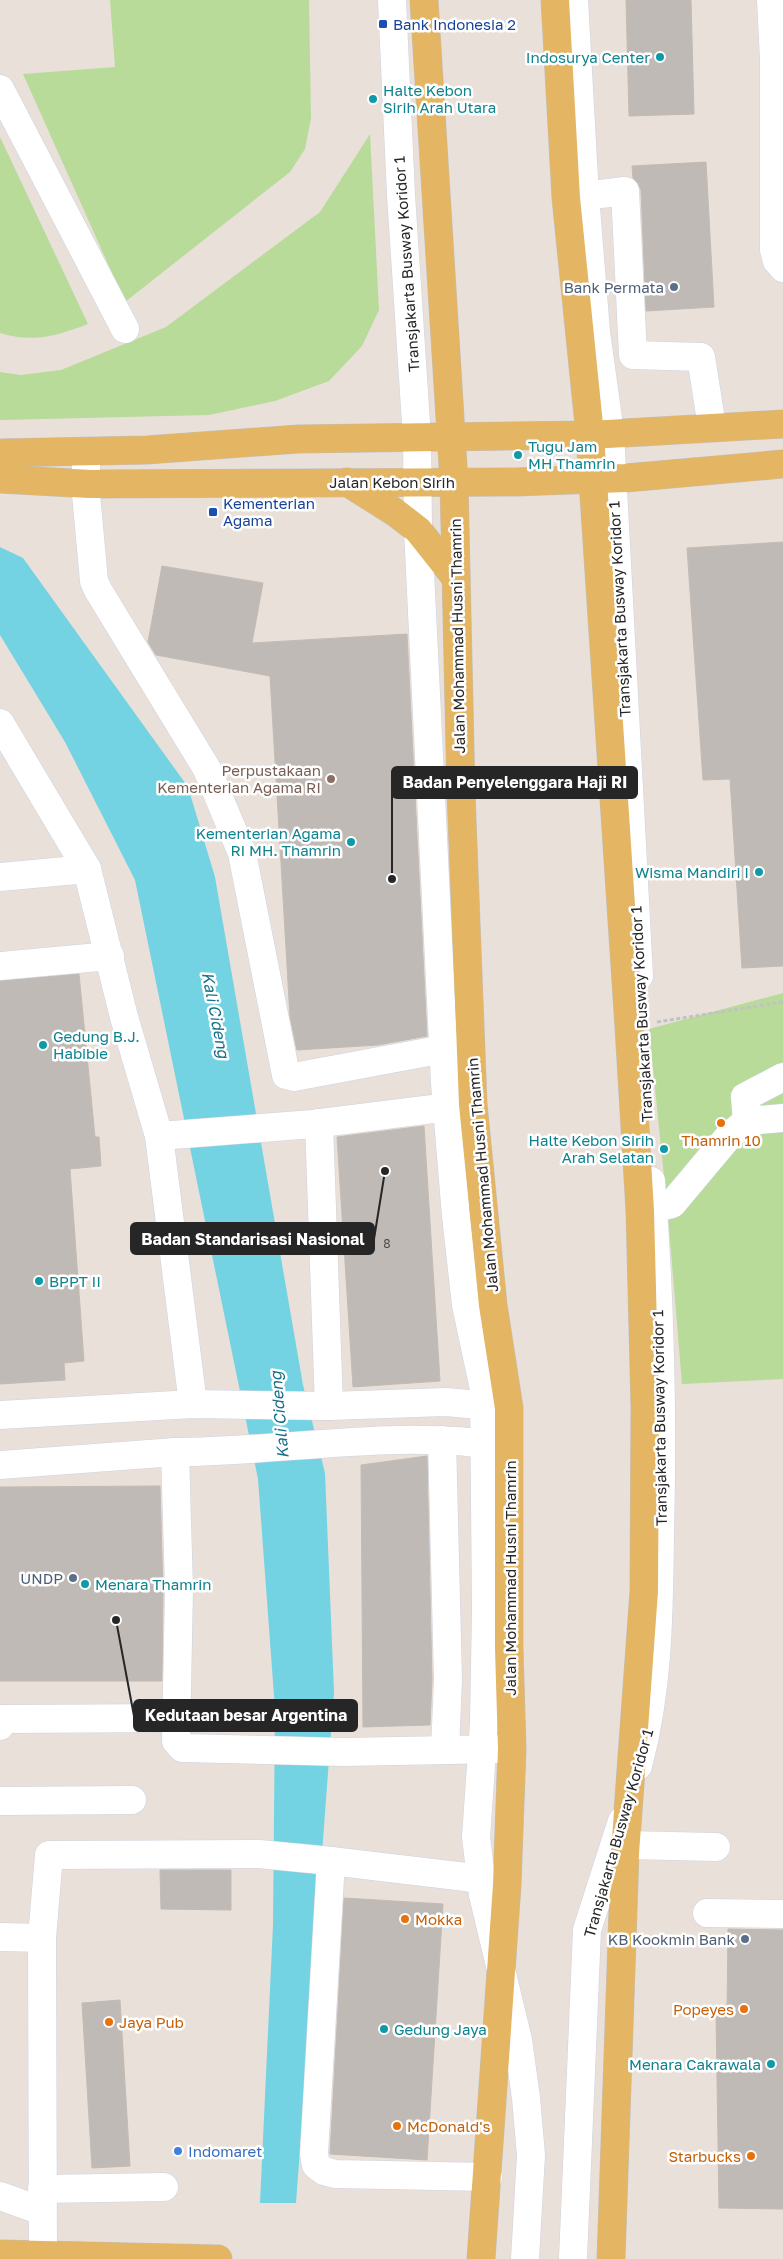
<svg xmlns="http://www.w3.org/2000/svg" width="783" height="2259" font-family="'Golos Text',sans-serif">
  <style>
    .green { fill: #b8db99 }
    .water { fill: #73d3e3 }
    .building { fill: #c0bab6; stroke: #c3bbb3 }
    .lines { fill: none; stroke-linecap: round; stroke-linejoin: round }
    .minor-casing { stroke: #ced3df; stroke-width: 29 }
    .major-casing { stroke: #c2c2c2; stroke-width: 29 }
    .path { stroke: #c2c2c2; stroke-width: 3; stroke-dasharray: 4 2.5; stroke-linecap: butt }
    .minor { stroke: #fff; stroke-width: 28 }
    .major { stroke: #e4b562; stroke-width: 28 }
    .transit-dot { fill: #1a4fb4; stroke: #fff; stroke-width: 2 }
    .culture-dot { fill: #0f9aa8; stroke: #fff; stroke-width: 2 }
    .service-dot { fill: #5c6f8a; stroke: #fff; stroke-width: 2 }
    .education-dot { fill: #8d6e63; stroke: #fff; stroke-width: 2 }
    .food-dot { fill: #e8710a; stroke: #fff; stroke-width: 2 }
    .shop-dot { fill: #3f7fe0; stroke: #fff; stroke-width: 2 }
    .labels { text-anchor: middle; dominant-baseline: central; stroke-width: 5; stroke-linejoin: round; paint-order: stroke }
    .number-label { font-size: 12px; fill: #4c4b4a }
    .transit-label { font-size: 15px; fill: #164399; stroke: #fff; text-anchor: start }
    .culture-label { font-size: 15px; fill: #0d838f; stroke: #fff; text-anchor: start }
    .street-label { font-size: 15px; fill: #262626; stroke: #fff }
    .service-label { font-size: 15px; fill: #4e5e75; stroke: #fff; text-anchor: end }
    .education-label { font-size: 15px; fill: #785e54; stroke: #fff; text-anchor: end }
    .food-label { font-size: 15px; fill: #c56008; stroke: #fff; text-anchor: start }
    .shop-label { font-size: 15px; fill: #366cbe; stroke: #fff; text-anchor: start }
    .water-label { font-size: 16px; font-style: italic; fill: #177089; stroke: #fff }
    .leader { fill: none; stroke: #262626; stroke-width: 2 }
    .callout-dot { fill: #262626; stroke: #fff; stroke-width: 2 }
    .callout { fill: #262626; stroke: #262626; stroke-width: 2 }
    .callout-label { font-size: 16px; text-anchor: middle; font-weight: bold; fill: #fff }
  </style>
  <rect width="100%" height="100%" fill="#e8e0d9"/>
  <g class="green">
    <polygon points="110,0 309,0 311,118 305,149 290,172 125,302 23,74 115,67"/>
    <polygon points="370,134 379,310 362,346 329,381 275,401 209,415 0,420 0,372 21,375 61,370 166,327 320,212"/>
    <path d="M0,137L88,324C56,336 34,343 0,333Z"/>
    <polygon points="783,993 783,1379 682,1384 668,1216 649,1029"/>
  </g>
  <polygon class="water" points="0,547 23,558 188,787 215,877 303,1385 325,1473 334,1692 296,2203 260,2203 273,1925 275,1709 258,1479 135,880 65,742 0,635"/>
  <g class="building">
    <polygon points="626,0 691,0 694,114 629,116"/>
    <polygon points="706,162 714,307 646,311 641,190 638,183 633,178 632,166"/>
    <polygon points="783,542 783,966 742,968 730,779 703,780 687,548"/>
    <polygon points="162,566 263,583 252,643 407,634 427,1036 378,1045 297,1050 290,1017 270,676 156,655 148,642"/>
    <polygon points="79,974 95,1137 99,1137 101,1166 70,1169 84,1361 64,1363 65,1380 0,1384 0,981"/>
    <polygon points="424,1126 440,1381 353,1387 337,1137"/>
    <polygon points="427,1456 432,1680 430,1725 363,1727 361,1465"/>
    <polygon points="160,1486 163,1589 162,1681 0,1681 0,1487"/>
    <polygon points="160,1870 231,1870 231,1910 161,1909"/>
    <polygon points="344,1898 443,1904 427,2160 330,2154"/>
    <polygon points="728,1929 783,1930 783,2209 719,2208 716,2013 727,2013"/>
    <polygon points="120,2000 130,2166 92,2168 82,2003"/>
  </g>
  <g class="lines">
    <defs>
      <g id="minor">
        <polyline points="392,0 401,195 417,438 418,530 445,1083 456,1216 466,1305 484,1389 486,1611 484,1723 476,1837 483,1895 518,2040 526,2098 531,2155 525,2259"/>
        <polyline points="574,0 585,196 596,332 610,433 639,976"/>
        <polyline points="771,0 774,60 783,60"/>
        <polyline points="774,60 774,250 777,261 783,268"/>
        <polyline points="0,89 125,329"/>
        <polyline points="568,198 625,191 633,355 701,357 712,427"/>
        <polyline points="87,452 85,483 94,581 98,590 207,769 242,853 286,1075 294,1077 460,1046"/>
        <polyline points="0,723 87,869 124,1017 159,1136 193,1404"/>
        <polyline points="0,877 87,869"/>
        <polyline points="0,966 110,956"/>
        <polyline points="747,1121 745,1097 783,1077"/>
        <polyline points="319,1123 329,1406"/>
        <polyline points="159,1136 313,1124 465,1105"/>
        <polyline points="640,1211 672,1204 729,1136 747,1121 783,1118"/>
        <polyline points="0,1415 193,1404 329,1406 446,1402 501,1407"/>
        <polyline points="442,1440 448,1680 445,1750"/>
        <polyline points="0,1465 175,1452"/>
        <polyline points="0,1726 3,1719 176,1718"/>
        <path d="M501,1749L344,1752L182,1748L176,1741L179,1589L175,1452C284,1452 393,1429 502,1446"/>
        <path d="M638,1766C659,1686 659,1614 660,1533C663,1416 660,1297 651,1181"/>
        <polyline points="0,1801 132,1800"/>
        <polyline points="626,1845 716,1847"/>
        <polyline points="707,1913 783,1914"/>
        <polyline points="0,1937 42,1938"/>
        <polyline points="488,2177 335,2174 324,2171 316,2165 314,2154 331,1861 466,1877 496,1883"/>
        <polyline points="42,2189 164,2187"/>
        <polyline points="0,2196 42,2211"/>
        <polyline points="43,2254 42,1938 49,1855 259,1854 331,1861"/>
        <polyline points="573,2259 587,1930 622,1821"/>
      </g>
      <g id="major">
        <polyline points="424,0 454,482 461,793 473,1104 493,1305 509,1408 509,1648 512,1749 507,1885 481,2259"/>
        <polyline points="555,0 566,198 590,435 629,1027 640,1211 645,1406 644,1591 625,1853 611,2259"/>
        <polyline points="0,453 147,450 298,439 590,435 783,424"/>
        <polyline points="0,479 90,484 516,482 626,478 783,464"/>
        <polyline points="347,482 396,513 418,530 456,578"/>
        <polyline points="0,2254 218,2259"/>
      </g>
    </defs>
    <use href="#minor" class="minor-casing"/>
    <use href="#major" class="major-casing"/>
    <polyline class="path" points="657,1022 783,1002"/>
    <use href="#minor" class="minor"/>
    <use href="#major" class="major"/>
  </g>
  <g class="transit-dot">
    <rect x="378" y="19" width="10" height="10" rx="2.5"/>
    <rect x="208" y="507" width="10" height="10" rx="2.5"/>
  </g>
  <g class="culture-dot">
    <circle cx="660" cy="57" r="5"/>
    <circle cx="373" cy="99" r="5"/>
    <circle cx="518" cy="455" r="5"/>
    <circle cx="351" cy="842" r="5"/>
    <circle cx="759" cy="872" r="5"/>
    <circle cx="43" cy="1045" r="5"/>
    <circle cx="664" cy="1149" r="5"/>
    <circle cx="39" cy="1281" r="5"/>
    <circle cx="85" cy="1584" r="5"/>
    <circle cx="384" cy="2029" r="5"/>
    <circle cx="771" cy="2064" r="5"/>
  </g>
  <g class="service-dot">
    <circle cx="674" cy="287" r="5"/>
    <circle cx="73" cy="1578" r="5"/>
    <circle cx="745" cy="1939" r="5"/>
  </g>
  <circle class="education-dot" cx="331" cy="779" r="5"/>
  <g class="food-dot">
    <circle cx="721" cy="1123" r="5"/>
    <circle cx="405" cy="1919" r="5"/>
    <circle cx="744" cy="2009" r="5"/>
    <circle cx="109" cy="2022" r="5"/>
    <circle cx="397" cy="2126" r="5"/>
    <circle cx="751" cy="2156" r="5"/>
  </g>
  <circle class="shop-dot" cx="178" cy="2151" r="5"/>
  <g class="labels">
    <g class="number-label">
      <text x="387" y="1243">8</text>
    </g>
    <g class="transit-label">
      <text x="393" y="24">Bank Indonesia 2</text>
      <text x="223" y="503">Kementerian<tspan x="223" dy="17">Agama</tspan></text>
    </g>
    <g class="culture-label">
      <text x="650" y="57" text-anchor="end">Indosurya Center</text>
      <text x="383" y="90">Halte Kebon<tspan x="383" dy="17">Sirih Arah Utara</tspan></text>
      <text x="528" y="446">Tugu Jam<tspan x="528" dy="17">MH Thamrin</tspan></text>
      <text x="341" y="833" text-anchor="end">Kementerian Agama<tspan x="341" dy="17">RI MH. Thamrin</tspan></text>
      <text x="749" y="872" text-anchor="end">Wisma Mandiri I</text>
      <text x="53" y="1036">Gedung B.J.<tspan x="53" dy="17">Habibie</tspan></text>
      <text x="654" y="1140" text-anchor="end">Halte Kebon Sirih<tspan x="654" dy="17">Arah Selatan</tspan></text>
      <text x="49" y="1281">BPPT II</text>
      <text x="95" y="1584">Menara Thamrin</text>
      <text x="394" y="2029">Gedung Jaya</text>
      <text x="761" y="2064" text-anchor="end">Menara Cakrawala</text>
    </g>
    <g class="street-label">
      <text transform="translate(406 264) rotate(-94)">Transjakarta Busway Koridor 1</text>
      <text x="392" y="482">Jalan Kebon Sirih</text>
      <text transform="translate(619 609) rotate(-93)">Transjakarta Busway Koridor 1</text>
      <text transform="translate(457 636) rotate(-91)">Jalan Mohammad Husni Thamrin</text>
      <text transform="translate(641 1014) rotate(-93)">Transjakarta Busway Koridor 1</text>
      <text transform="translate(482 1175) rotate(-95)">Jalan Mohammad Husni Thamrin</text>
      <text transform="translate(659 1418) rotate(-91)">Transjakarta Busway Koridor 1</text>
      <text transform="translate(510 1578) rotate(-90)">Jalan Mohammad Husni Thamrin</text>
      <text transform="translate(618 1833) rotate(-74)">Transjakarta Busway Koridor 1</text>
    </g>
    <g class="service-label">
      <text x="664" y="287">Bank Permata</text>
      <text x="63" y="1578">UNDP</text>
      <text x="735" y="1939">KB Kookmin Bank</text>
    </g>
    <g class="education-label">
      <text x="321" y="770">Perpustakaan<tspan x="321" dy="17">Kementerian Agama RI</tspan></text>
    </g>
    <g class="food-label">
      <text x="721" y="1140" text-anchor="middle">Thamrin 10</text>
      <text x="415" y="1919">Mokka</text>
      <text x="734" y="2009" text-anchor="end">Popeyes</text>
      <text x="119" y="2022">Jaya Pub</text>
      <text x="407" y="2126">McDonald's</text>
      <text x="741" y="2156" text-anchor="end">Starbucks</text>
    </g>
    <g class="shop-label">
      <text x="188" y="2151">Indomaret</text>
    </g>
    <g class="water-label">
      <text transform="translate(216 1015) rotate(79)">Kali Cideng</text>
      <text transform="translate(279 1415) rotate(-95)">Kali Cideng</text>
    </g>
  </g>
  <path class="leader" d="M392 879L392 783M385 1171L374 1239M116 1620L134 1716"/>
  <g class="callout-dot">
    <circle cx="392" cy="879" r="5"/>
    <circle cx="385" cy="1171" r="5"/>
    <circle cx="116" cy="1620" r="5"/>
  </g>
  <g class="callout">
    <rect x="392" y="767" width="245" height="31" rx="5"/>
    <rect x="131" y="1223" width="243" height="31" rx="5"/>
    <rect x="134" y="1700" width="223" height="31" rx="5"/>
  </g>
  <g class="callout-label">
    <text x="515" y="788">Badan Penyelenggara Haji RI</text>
    <text x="253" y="1245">Badan Standarisasi Nasional</text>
    <text x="246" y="1721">Kedutaan besar Argentina</text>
  </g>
</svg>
